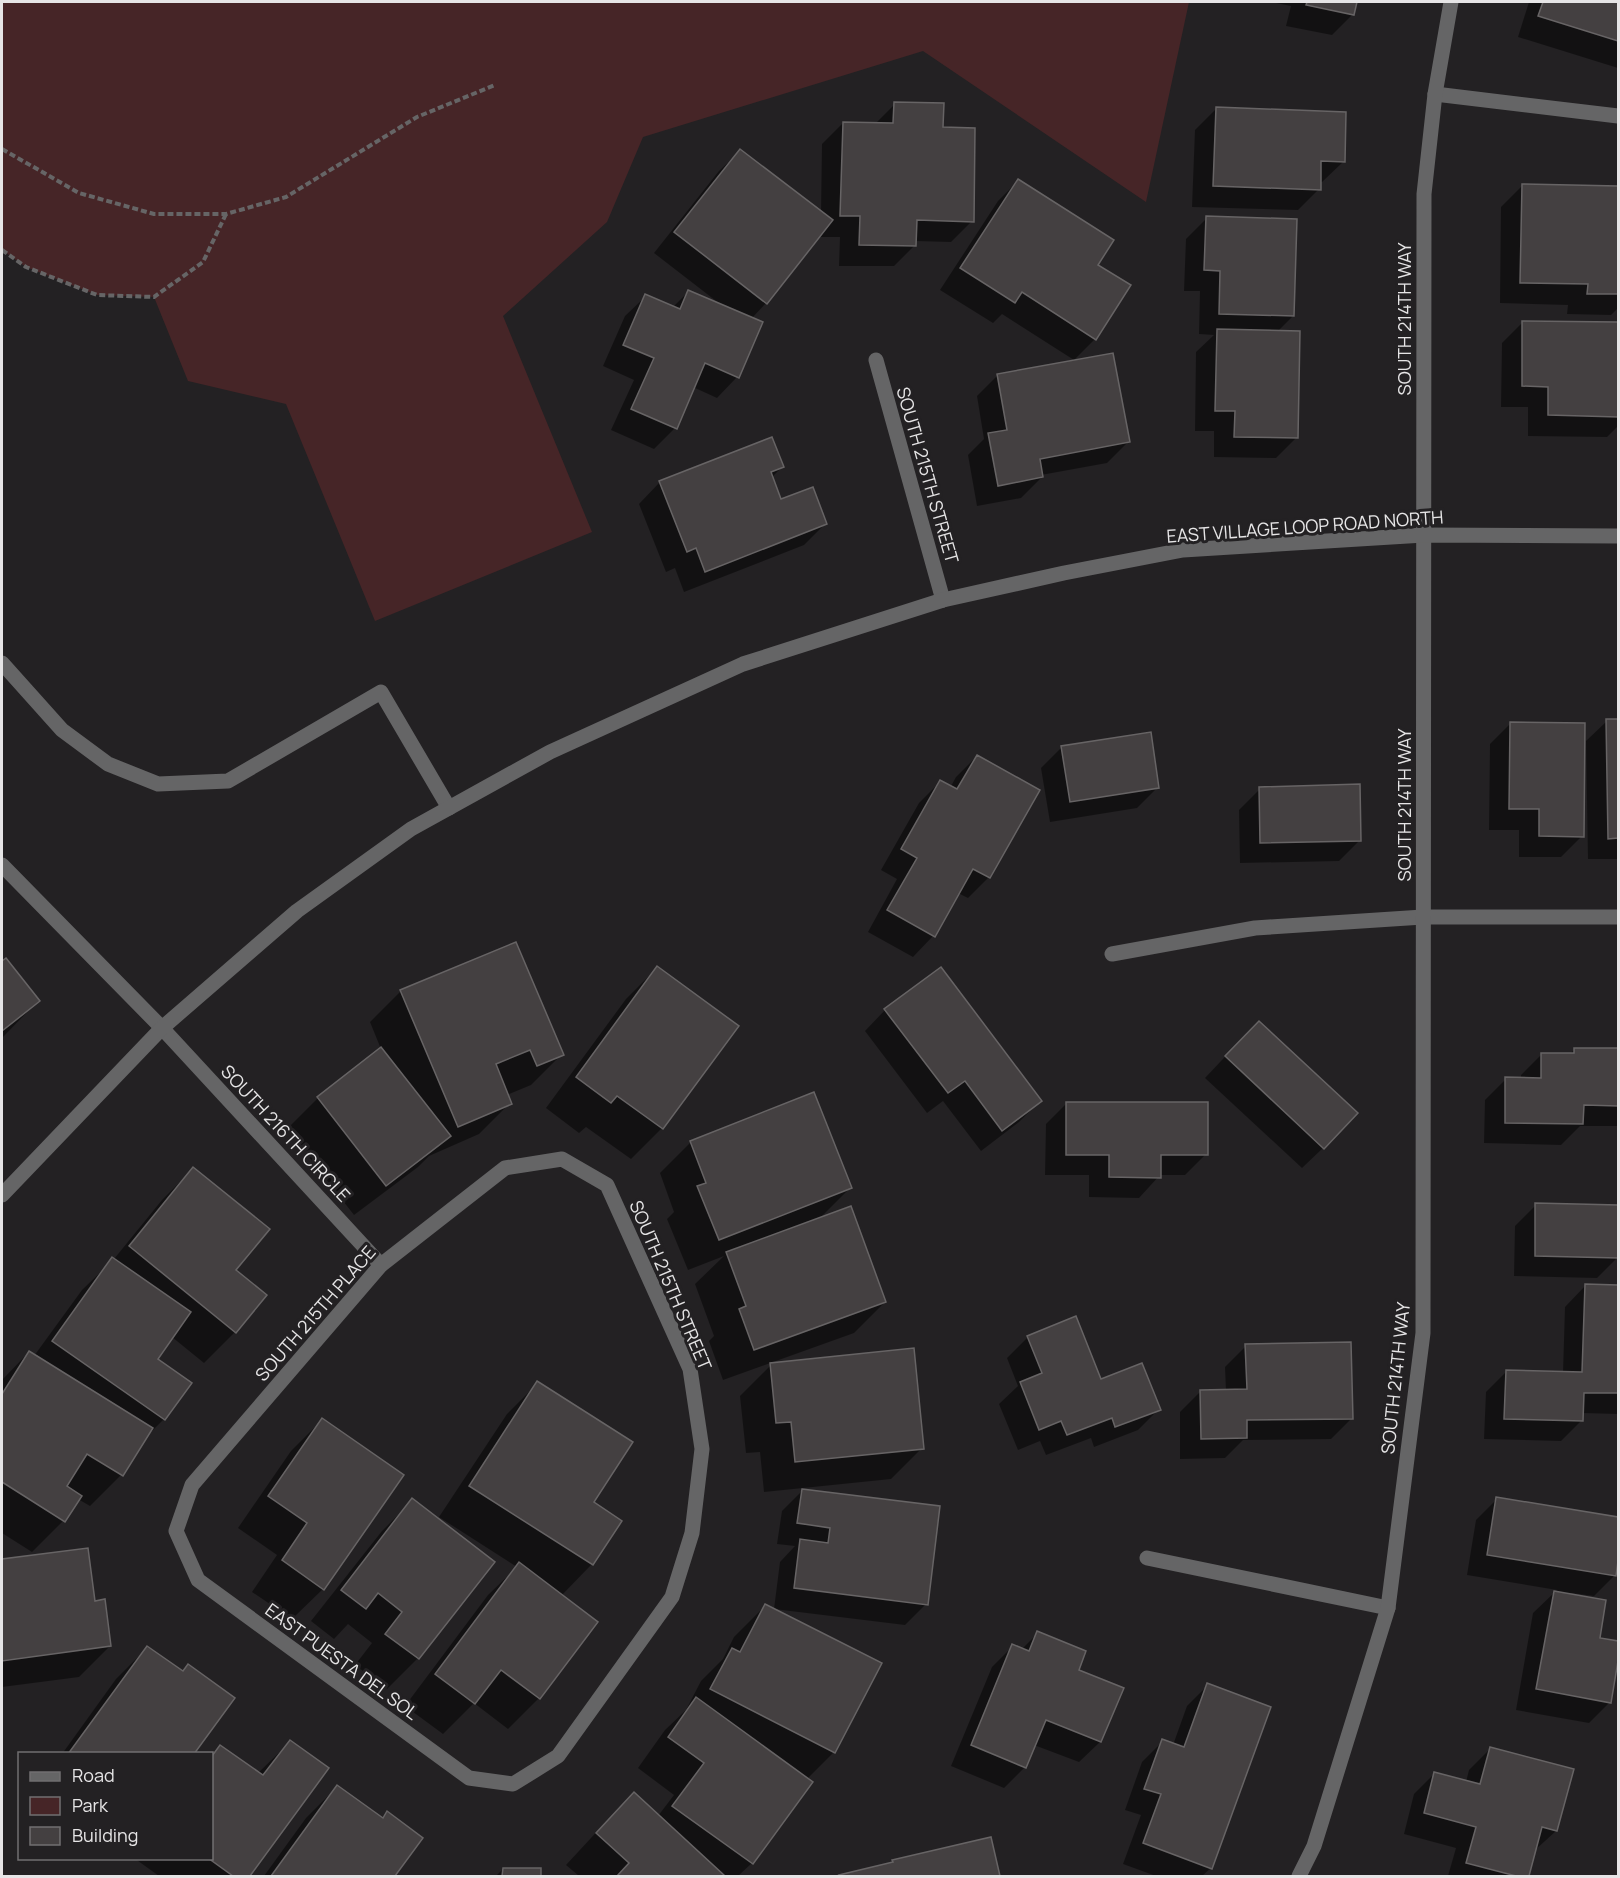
<svg xmlns="http://www.w3.org/2000/svg" width="1620" height="1878" font-family="Manrope,sans-serif">
  <style>
    .green { fill: #462527 }
    .shadow { fill: #0007 }
    .building { fill: #444041; stroke: #676465; stroke-width: 1.5 }
    .lines { fill: none; stroke-linecap: round; stroke-linejoin: round }
    .path { stroke: #666566; stroke-width: 4; stroke-dasharray: 6 3; stroke-linecap: butt }
    .service { stroke: #656566; stroke-width: 15 }
    .minor { stroke: #656566; stroke-width: 15 }
    .tertiary { stroke: #656566; stroke-width: 15 }
    .labels { text-anchor: middle; dominant-baseline: central; stroke-width: 6; stroke-linejoin: round; paint-order: stroke }
    .street-label { font-size: 18px; fill: #e6e5e6; stroke: #232123 }
  </style>
  <rect width="100%" height="100%" fill="#232123"/>
  <polygon class="green" points="2,2 1189,2 1146,202 923,51 643,137 607,222 503,316 592,532 375,621 286,404 188,381 154,297 97,295 26,267 2,250"/>
  <g class="shadow">
    <polygon points="1271,2 1356,2 1353,14 1332,35 1286,26 1291,6"/>
    <polygon points="1529,2 1618,2 1618,68 1518,37"/>
    <polygon points="895,104 942,129 972,221 951,242 915,241 915,245 894,266 839,266 840,237 819,237 766,303 751,319 737,377 717,398 693,387 675,428 654,449 611,430 634,380 603,366 625,316 646,296 673,307 688,292 720,304 654,253 719,171 740,151 821,213 822,144 843,123 875,124"/>
    <polygon points="1216,109 1343,162 1322,182 1319,182 1319,189 1298,210 1192,207 1195,130"/>
    <polygon points="1019,180 1096,265 1095,339 1074,360 1002,314 993,323 940,290 998,201"/>
    <polygon points="1522,186 1618,187 1618,308 1611,315 1567,314 1568,305 1500,303 1501,207"/>
    <polygon points="1207,218 1293,316 1277,332 1297,437 1276,458 1214,457 1214,431 1195,431 1196,352 1214,335 1199,334 1200,291 1184,291 1186,239"/>
    <polygon points="1523,322 1618,324 1618,426 1607,437 1528,436 1528,407 1501,407 1502,343"/>
    <polygon points="998,375 1128,442 1107,463 1041,475 1042,477 1021,498 977,506 968,455 984,439 977,396"/>
    <polygon points="771,439 782,467 771,478 780,501 825,524 804,545 684,592 675,568 666,572 639,504 659,483"/>
    <polygon points="1618,720 1618,859 1588,859 1586,741 1607,721"/>
    <polygon points="1511,723 1582,836 1561,857 1519,857 1519,830 1489,830 1490,744"/>
    <polygon points="1062,747 1158,787 1137,808 1050,822 1041,768"/>
    <polygon points="977,756 989,877 968,898 958,893 933,936 913,957 868,932 897,879 881,870 919,803 940,782 950,788 956,777"/>
    <polygon points="1260,789 1360,840 1339,861 1240,863 1239,810"/>
    <polygon points="6,960 38,1001 2,1038 2,963"/>
    <polygon points="657,968 737,1026 662,1128 631,1159 586,1127 579,1133 546,1108 626,999"/>
    <polygon points="401,991 562,1054 531,1085 507,1095 510,1103 479,1134 429,1156 418,1167 354,1215 287,1129 318,1098 381,1049 370,1022"/>
    <polygon points="885,1010 1040,1101 1019,1122 981,1151 943,1101 927,1113 865,1031"/>
    <polygon points="1238,1043 1323,1148 1302,1168 1205,1078"/>
    <polygon points="1575,1049 1618,1050 1618,1126 1580,1126 1561,1145 1484,1143 1485,1100 1506,1079 1521,1079 1521,1075 1542,1054 1570,1054"/>
    <polygon points="1067,1103 1206,1154 1185,1175 1160,1175 1139,1198 1089,1197 1089,1175 1045,1175 1046,1124"/>
    <polygon points="691,1142 850,1188 818,1220 885,1302 854,1333 723,1380 709,1341 714,1336 695,1284 724,1256 688,1270 667,1219 674,1212 660,1173"/>
    <polygon points="193,1169 234,1270 265,1295 235,1332 204,1363 172,1337 156,1359 190,1383 164,1419 145,1438 121,1475 90,1506 78,1499 63,1521 32,1552 2,1533 2,1380 29,1352 34,1356 82,1290 114,1259 162,1200"/>
    <polygon points="1536,1205 1618,1207 1618,1257 1597,1278 1514,1276 1515,1226"/>
    <polygon points="1585,1286 1618,1287 1618,1414 1582,1413 1582,1420 1561,1441 1484,1439 1486,1392 1507,1371 1563,1373 1565,1307"/>
    <polygon points="1028,1337 1100,1381 1159,1409 1138,1430 1094,1447 1091,1438 1046,1455 1040,1441 1018,1450 999,1404 1018,1386 1007,1358"/>
    <polygon points="1246,1346 1352,1418 1331,1439 1243,1440 1225,1458 1180,1459 1180,1412 1201,1391 1226,1391 1225,1367"/>
    <polygon points="771,1365 922,1448 891,1479 764,1492 760,1452 746,1453 740,1396"/>
    <polygon points="538,1383 592,1502 592,1564 561,1596 539,1698 508,1729 474,1703 443,1734 405,1706 488,1595 517,1567 439,1517 507,1414"/>
    <polygon points="322,1420 323,1589 292,1619 252,1592 277,1555 238,1528 291,1451"/>
    <polygon points="803,1490 926,1604 905,1625 774,1609 780,1562 795,1546 777,1544 782,1511"/>
    <polygon points="1497,1499 1618,1519 1618,1552 1615,1575 1594,1596 1571,1593 1571,1595 1598,1639 1618,1643 1610,1702 1589,1723 1516,1710 1533,1613 1557,1590 1467,1575 1476,1520"/>
    <polygon points="413,1500 493,1563 418,1658 387,1689 355,1665 372,1643 348,1624 334,1639 311,1621 382,1531"/>
    <polygon points="87,1549 94,1603 110,1646 79,1677 2,1687 2,1561"/>
    <polygon points="765,1606 834,1752 807,1779 752,1863 738,1876 579,1876 566,1865 603,1825 658,1816 674,1795 638,1768 665,1730 686,1710 701,1681 723,1659 734,1637"/>
    <polygon points="1038,1633 1077,1671 1122,1689 1100,1742 1079,1762 1034,1745 1025,1767 1004,1788 951,1766 992,1667 1013,1646 1022,1649"/>
    <polygon points="147,1648 182,1673 192,1754 62,1754 116,1679"/>
    <polygon points="1208,1685 1211,1868 1202,1876 1156,1876 1123,1864 1141,1815 1125,1810 1142,1762 1163,1741 1173,1745 1187,1706"/>
    <polygon points="290,1742 327,1768 249,1876 159,1876 134,1858 212,1858 212,1755 220,1747 258,1773"/>
    <polygon points="1490,1749 1556,1831 1534,1851 1527,1876 1448,1876 1456,1848 1404,1834 1414,1794 1435,1773 1466,1782 1469,1770"/>
    <polygon points="337,1787 381,1819 387,1813 421,1838 393,1876 264,1876 306,1818"/>
    <polygon points="990,1839 999,1876 839,1876 890,1864 893,1861"/>
    <polygon points="503,1869 540,1870 540,1876 496,1876"/>
  </g>
  <g class="building">
    <polygon points="1307,2 1357,2 1354,15 1306,5"/>
    <polygon points="1543,2 1618,2 1618,41 1538,16"/>
    <polygon points="894,102 944,103 943,127 975,128 974,222 917,220 916,246 859,245 860,216 840,216 843,122 893,123"/>
    <polygon points="1216,107 1346,112 1345,162 1321,161 1321,190 1213,186"/>
    <polygon points="740,149 833,220 767,304 674,232"/>
    <polygon points="1018,179 1114,240 1098,265 1131,285 1096,340 1022,292 1015,303 960,268"/>
    <polygon points="1522,184 1618,186 1618,294 1587,294 1588,284 1520,283"/>
    <polygon points="1206,216 1297,219 1294,316 1219,314 1220,271 1204,270"/>
    <polygon points="688,290 763,322 739,378 705,363 677,429 631,409 654,358 623,345 645,294 680,309"/>
    <polygon points="1522,321 1618,322 1618,417 1548,415 1548,387 1522,386"/>
    <polygon points="1217,329 1300,331 1298,438 1234,437 1235,411 1215,411"/>
    <polygon points="1113,353 1130,442 1040,459 1043,477 998,486 988,433 1007,430 997,374"/>
    <polygon points="772,437 784,467 771,472 781,499 813,487 827,524 705,572 696,548 687,552 659,481"/>
    <polygon points="1606,719 1618,719 1618,838 1608,839"/>
    <polygon points="1510,722 1585,723 1584,837 1539,836 1539,809 1509,809"/>
    <polygon points="1151,732 1159,788 1070,802 1061,746"/>
    <polygon points="977,755 1040,790 990,878 973,869 935,937 887,910 917,858 901,849 940,780 957,789"/>
    <polygon points="1360,784 1361,841 1260,843 1259,787"/>
    <polygon points="516,942 564,1055 537,1066 530,1050 496,1064 512,1104 458,1127 400,990"/>
    <polygon points="6,958 40,1001 2,1031 2,961"/>
    <polygon points="657,966 739,1026 663,1129 617,1096 611,1103 576,1077"/>
    <polygon points="941,967 1042,1101 1002,1131 965,1081 948,1093 884,1009"/>
    <polygon points="1259,1021 1358,1113 1324,1149 1225,1056"/>
    <polygon points="381,1047 451,1136 386,1186 317,1097"/>
    <polygon points="1574,1048 1618,1048 1618,1106 1584,1105 1583,1124 1505,1123 1505,1077 1541,1078 1541,1053 1574,1053"/>
    <polygon points="814,1092 852,1188 719,1240 697,1186 706,1183 690,1141"/>
    <polygon points="1066,1102 1208,1102 1208,1155 1161,1155 1161,1178 1109,1177 1109,1155 1066,1155"/>
    <polygon points="193,1167 270,1229 236,1270 267,1295 236,1333 129,1246"/>
    <polygon points="1535,1203 1618,1205 1618,1258 1535,1256"/>
    <polygon points="851,1206 886,1302 754,1350 739,1309 746,1306 726,1252"/>
    <polygon points="112,1257 191,1312 158,1359 192,1383 165,1420 52,1341"/>
    <polygon points="1585,1284 1618,1285 1618,1393 1584,1393 1583,1421 1504,1419 1506,1370 1582,1372"/>
    <polygon points="1076,1316 1101,1379 1142,1363 1161,1410 1115,1427 1112,1418 1067,1435 1061,1421 1039,1430 1020,1382 1042,1373 1027,1336"/>
    <polygon points="1351,1342 1353,1419 1247,1420 1247,1438 1201,1439 1200,1390 1247,1389 1245,1344"/>
    <polygon points="914,1348 924,1449 795,1462 791,1422 776,1423 770,1363"/>
    <polygon points="29,1351 153,1428 123,1476 87,1454 67,1486 82,1496 65,1522 2,1482 2,1394"/>
    <polygon points="537,1381 633,1442 594,1502 622,1521 593,1565 469,1486"/>
    <polygon points="322,1418 404,1475 324,1590 282,1560 307,1523 268,1496"/>
    <polygon points="802,1489 940,1506 928,1605 794,1588 800,1539 828,1543 830,1528 797,1523"/>
    <polygon points="1496,1497 1618,1517 1618,1561 1616,1576 1487,1555"/>
    <polygon points="412,1498 495,1562 419,1659 385,1634 402,1612 378,1593 366,1609 341,1590"/>
    <polygon points="88,1548 95,1601 105,1599 111,1646 2,1661 2,1559"/>
    <polygon points="519,1562 598,1622 540,1699 501,1670 475,1704 435,1674"/>
    <polygon points="1554,1591 1606,1600 1600,1638 1618,1641 1618,1661 1611,1703 1536,1689"/>
    <polygon points="765,1604 882,1663 835,1753 710,1689 732,1648 740,1652"/>
    <polygon points="1037,1631 1086,1651 1079,1670 1124,1688 1101,1742 1046,1720 1026,1768 971,1745 1012,1644 1029,1651"/>
    <polygon points="147,1646 183,1671 188,1664 235,1698 194,1754 68,1754"/>
    <polygon points="1207,1683 1271,1707 1212,1869 1143,1843 1161,1794 1144,1789 1162,1739 1184,1747"/>
    <polygon points="696,1697 813,1782 753,1864 672,1806 704,1763 668,1737"/>
    <polygon points="290,1740 329,1768 250,1876 233,1876 208,1858 212,1858 212,1756 220,1745 263,1775"/>
    <polygon points="1490,1747 1574,1769 1557,1831 1542,1827 1529,1876 1516,1876 1466,1863 1476,1827 1424,1813 1434,1772 1480,1784"/>
    <polygon points="337,1785 383,1818 387,1811 423,1838 395,1876 271,1876"/>
    <polygon points="634,1792 725,1876 617,1876 629,1863 596,1833"/>
    <polygon points="991,1837 1000,1876 840,1876 839,1875 893,1862 892,1860"/>
    <polygon points="503,1868 541,1868 541,1876 502,1876"/>
  </g>
  <g class="lines">
    <g class="path">
      <polyline points="2,149 79,193 154,214 226,214 286,197 417,117 495,85"/>
      <polyline points="2,250 26,267 97,295 154,297 203,262 226,214"/>
    </g>
    <g class="service">
      <polyline points="2,663 62,730 108,764 158,784 228,781 381,692 449,808"/>
      <polyline points="2,865 162,1028"/>
    </g>
    <g class="minor">
      <polyline points="1435,94 1618,116"/>
      <polyline points="876,360 943,600"/>
      <polyline points="1112,954 1255,928 1423,917 1618,917"/>
      <polyline points="162,1028 381,1265"/>
      <polygon points="562,1159 607,1185 690,1369 702,1449 692,1533 672,1597 558,1756 513,1784 469,1778 198,1580 176,1531 192,1485 381,1265 505,1168"/>
      <polyline points="1147,1558 1388,1608"/>
      <polyline points="1299,1876 1314,1846 1388,1608 1423,1333 1424,194 1435,94 1451,2"/>
    </g>
    <polyline class="tertiary" points="2,1195 162,1028 297,911 411,829 550,752 743,664 943,600 1064,573 1183,550 1424,535 1618,536"/>
  </g>
  <g class="labels">
    <g class="street-label">
      <text transform="translate(1404 319) rotate(-90)">SOUTH 214TH WAY</text>
      <text transform="translate(928 475) rotate(74)">SOUTH 215TH STREET</text>
      <text transform="translate(1305 526) rotate(-4)">EAST VILLAGE LOOP ROAD NORTH</text>
      <text transform="translate(1404 805) rotate(-90)">SOUTH 214TH WAY</text>
      <text transform="translate(286 1133) rotate(47)">SOUTH 216TH CIRCLE</text>
      <text transform="translate(671 1285) rotate(67)">SOUTH 215TH STREET</text>
      <text transform="translate(315 1313) rotate(-49)">SOUTH 215TH PLACE</text>
      <text transform="translate(1395 1378) rotate(-84)">SOUTH 214TH WAY</text>
      <text transform="translate(342 1661) rotate(36)">EAST PUESTA DEL SOL</text>
    </g>
  </g>
  <rect width="1620" height="1878" fill="none" stroke="#e6e5e6" stroke-width="6"/>
  <rect x="18" y="1752" width="195" height="108" fill="#232123" stroke="#716f71" stroke-width="1.5"/>
  <rect x="30" y="1772" width="30" height="9" fill="#656566" stroke="#716f71" stroke-width="1.5"/>
  <text x="72" y="1782" font-size="18" fill="#e6e5e6">Road</text>
  <rect x="30" y="1797" width="30" height="18" fill="#462527" stroke="#716f71" stroke-width="1.5"/>
  <text x="72" y="1812" font-size="18" fill="#e6e5e6">Park</text>
  <rect x="30" y="1827" width="30" height="18" fill="#444041" stroke="#716f71" stroke-width="1.5"/>
  <text x="72" y="1842" font-size="18" fill="#e6e5e6">Building</text>
</svg>
